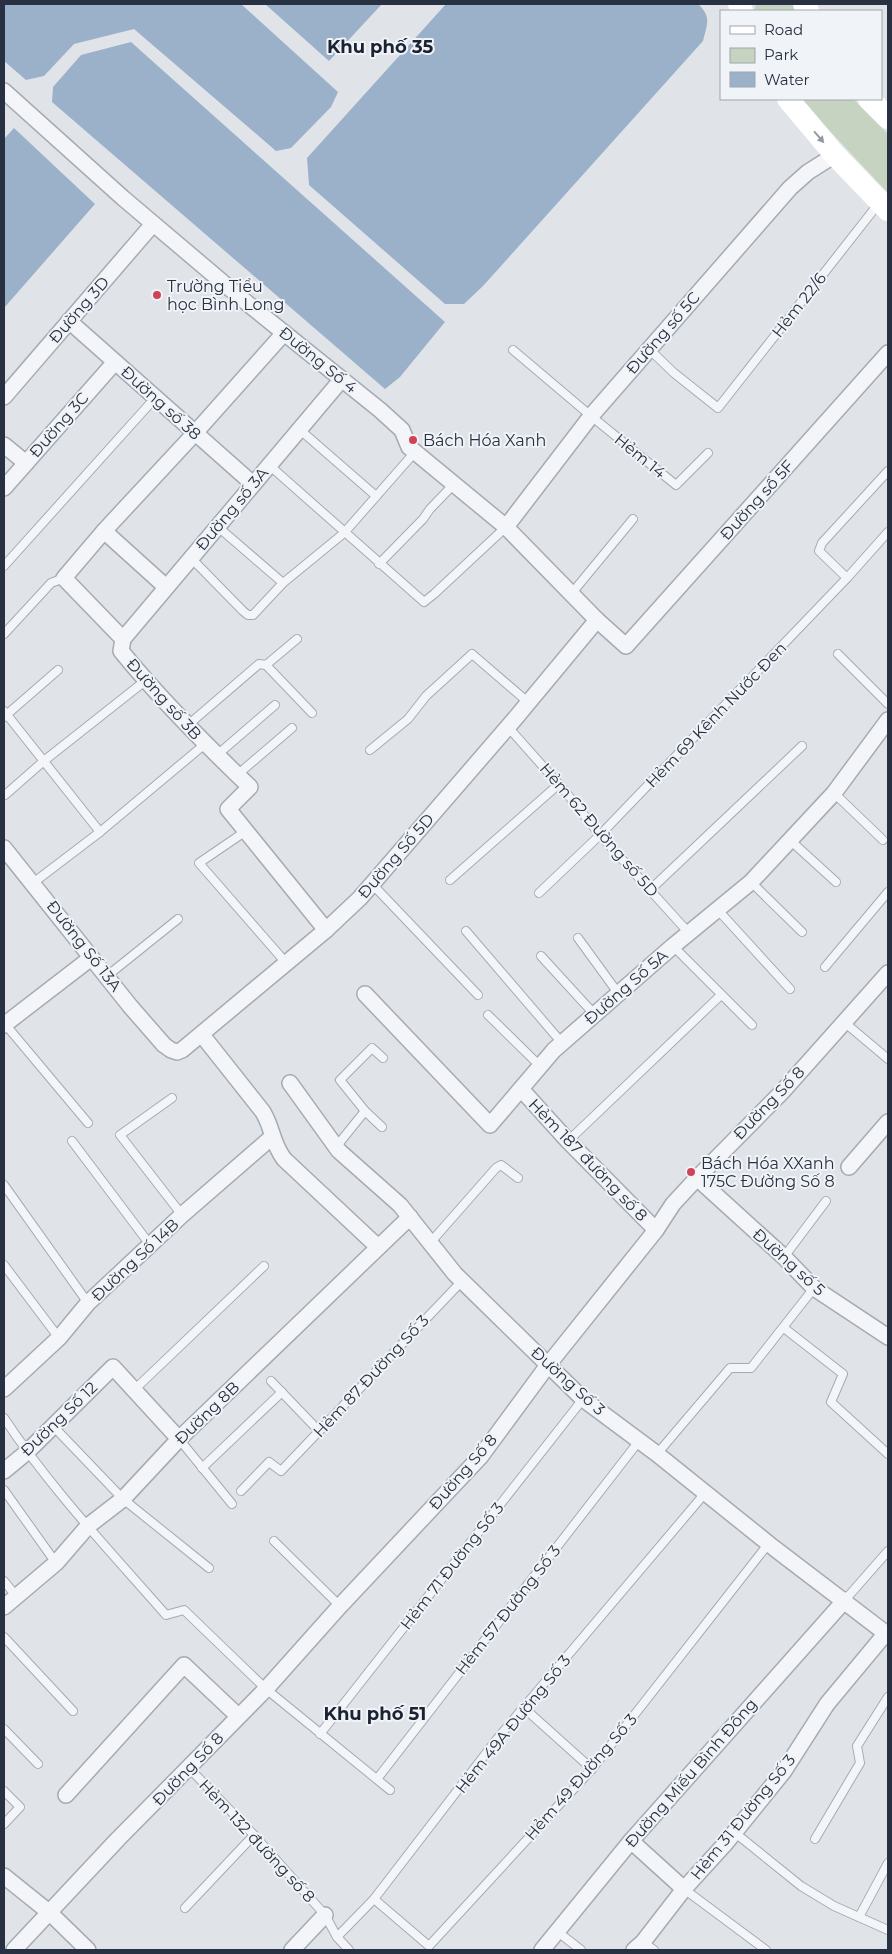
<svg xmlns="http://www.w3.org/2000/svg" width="892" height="1954" font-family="Montserrat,sans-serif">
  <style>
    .green { fill: #c6d3c1 }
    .water { fill: #9bb1ca }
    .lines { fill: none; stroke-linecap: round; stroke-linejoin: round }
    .lane-casing { stroke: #a5abb3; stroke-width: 10 }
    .street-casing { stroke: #a5abb3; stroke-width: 18 }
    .lane { stroke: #f3f5f8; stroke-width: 8 }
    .street { stroke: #f3f5f8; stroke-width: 15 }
    .secondary { stroke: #fff; stroke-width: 22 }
    .oneway { fill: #9498a0 }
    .poi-dot { fill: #d04357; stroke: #f0f3f7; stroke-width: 2 }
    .labels { text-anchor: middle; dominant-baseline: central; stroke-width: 4; stroke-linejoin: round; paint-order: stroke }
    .poi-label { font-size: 16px; fill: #283141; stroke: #f0f3f7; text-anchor: start }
    .street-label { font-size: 16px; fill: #283141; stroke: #f0f3f7 }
    .neighbourhood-label { font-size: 18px; font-weight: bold; fill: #1b2232; stroke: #f0f3f7 }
  </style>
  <rect width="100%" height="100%" fill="#e0e4e9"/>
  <g class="green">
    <polygon points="756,4 794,4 797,11 754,11"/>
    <polygon points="802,99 853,99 888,134 888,193 830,131"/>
  </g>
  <g class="water">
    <polygon points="4,4 241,4 338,92 331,107 291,148 276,151 134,29 74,44 44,76 26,80 4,61"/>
    <polygon points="265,4 382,4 329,61"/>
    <path d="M446,4H698C712,17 707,24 703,41L483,286L464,304H445L309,185L307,158Z"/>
    <polygon points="131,42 445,322 400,377 385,389 52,102 53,87 81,55"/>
    <polygon points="14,128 95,204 4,308 4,139"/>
  </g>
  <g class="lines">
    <defs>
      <g id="lane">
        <polyline points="649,349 674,373 718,408 879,203"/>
        <polyline points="513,350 591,416 676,485 708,453"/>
        <polyline points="299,429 376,496"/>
        <polyline points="269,465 424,602 434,594 506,527"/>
        <polyline points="217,526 283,583"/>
        <polyline points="191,558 243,611 248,615 253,615 283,583 344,533 415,452"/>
        <polyline points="379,564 423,519 430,509 454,484"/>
        <polyline points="4,566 155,398"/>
        <polyline points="847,578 819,551 822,543 888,471"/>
        <polyline points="572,593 633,519"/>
        <polyline points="4,634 51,583 64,578"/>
        <polyline points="838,654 888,704"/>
        <polyline points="266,665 312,713"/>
        <polyline points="4,711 100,832"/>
        <polyline points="4,717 58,670"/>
        <polyline points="188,725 259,664 266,665 297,639"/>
        <polyline points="508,727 564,790 600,835 689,933"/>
        <polyline points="370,750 408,719 426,696 472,654 529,703"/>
        <polyline points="217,755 275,705"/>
        <polyline points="237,775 292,728"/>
        <polyline points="834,793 883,840"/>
        <polyline points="5,795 45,760 145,681"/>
        <polyline points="246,831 199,863 287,964"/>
        <polyline points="791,841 836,882"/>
        <polyline points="450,880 559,784"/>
        <polyline points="751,882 802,932"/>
        <polyline points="33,883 100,832 205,744"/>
        <polyline points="373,885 478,995"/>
        <polyline points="650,890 802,746"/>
        <polyline points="539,893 600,835 847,578 888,532"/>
        <polyline points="717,909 790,989"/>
        <polyline points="466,931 562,1043"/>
        <polyline points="578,938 618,993"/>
        <polyline points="673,946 752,1025"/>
        <polyline points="541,956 595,1015"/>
        <polyline points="825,967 888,892"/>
        <polyline points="107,976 178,919"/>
        <polyline points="488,1015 540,1066"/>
        <polyline points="844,1022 888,1059"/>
        <polyline points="5,1024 88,1123"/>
        <polyline points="172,1098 120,1135 182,1215"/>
        <polyline points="365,1111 382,1127"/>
        <polyline points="72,1141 151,1246"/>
        <polyline points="568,1141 721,995"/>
        <polyline points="336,1147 365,1111 340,1080 372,1048 383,1058"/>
        <polyline points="4,1185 88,1303"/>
        <polyline points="430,1243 496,1168 501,1165 518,1178"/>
        <polyline points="784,1257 826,1201"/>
        <polyline points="4,1265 59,1338"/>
        <polyline points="784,1328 843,1374 831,1402 888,1454"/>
        <polyline points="271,1381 319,1431"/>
        <polyline points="134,1390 264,1266"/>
        <path d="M4,1418C51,1489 110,1551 166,1615L184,1610L266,1689L390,1790"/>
        <polyline points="53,1426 123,1499 209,1568"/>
        <polyline points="179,1439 232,1504"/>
        <polyline points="657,1454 730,1368 751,1368 814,1288"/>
        <polyline points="202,1468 282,1392"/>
        <polyline points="4,1490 56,1563"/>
        <polyline points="241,1491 269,1462 281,1471 462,1281"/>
        <polyline points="274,1541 340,1606"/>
        <polyline points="4,1581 16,1596"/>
        <polyline points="845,1600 888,1551"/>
        <polyline points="4,1637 73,1711"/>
        <polyline points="524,1708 592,1769"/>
        <polyline points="4,1729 38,1764"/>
        <polyline points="320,1734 583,1399"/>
        <polyline points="189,1768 254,1835 325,1915 337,1937 374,1899 497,1739 706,1492"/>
        <polyline points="377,1779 639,1441"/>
        <polyline points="4,1791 20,1807 4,1824"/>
        <polyline points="734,1832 801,1886 834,1906 888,1930"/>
        <polyline points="815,1839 860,1763 857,1746 888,1697"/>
        <polyline points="684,1889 766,1950"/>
        <polyline points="374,1899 429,1946 592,1769 769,1543"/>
        <polyline points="185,1908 254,1835"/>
        <polyline points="859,1917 888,1863"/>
        <polyline points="558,1932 581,1950"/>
        <polyline points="337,1937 349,1950"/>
        <polyline points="643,1942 654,1950"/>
      </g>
      <g id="street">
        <polyline points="4,91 123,198 247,303 380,410 402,430 409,447 506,527 597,620 626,646 888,353"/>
        <polyline points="69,321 253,484"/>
        <polyline points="4,397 153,224"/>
        <polyline points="4,445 26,463"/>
        <polyline points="4,488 115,362"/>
        <polyline points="506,527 591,416 790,188 808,172 835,155"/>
        <polyline points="104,531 166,587"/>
        <polyline points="123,639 64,578 104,531 195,433 284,333"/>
        <path d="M123,639L121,651C161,700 205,744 250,787L228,809L326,930"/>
        <polyline points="123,639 342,379"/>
        <polyline points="4,848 130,1006 164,1045 171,1050 177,1052 182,1050 326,930 360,898 513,721 597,620"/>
        <polyline points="365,994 490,1125 554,1050 673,946 751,882 834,793 888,720"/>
        <polyline points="4,1025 91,958"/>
        <path d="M202,1035L263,1112C273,1129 272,1143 284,1159L378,1247"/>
        <polyline points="290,1083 339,1151 400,1205 455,1274 583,1399 657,1454 774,1548 888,1635"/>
        <polyline points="521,1089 568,1141 656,1230"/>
        <polyline points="849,1167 888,1122"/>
        <polyline points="697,1178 784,1257 814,1288 888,1337"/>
        <polyline points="4,1389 59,1338 88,1303 182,1215 272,1137"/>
        <polyline points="4,1471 27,1452 113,1367 179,1439"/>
        <polyline points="4,1607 56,1563 88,1526 123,1499 179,1439 410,1217"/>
        <polyline points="66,1795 184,1665 238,1716"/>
        <polyline points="631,1841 684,1889"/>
        <polyline points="4,1876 50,1913 88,1950"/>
        <polyline points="14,1950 118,1839 266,1689 340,1606 481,1456 548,1365 656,1230 673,1204 697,1178 782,1092 888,973"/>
        <polyline points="292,1950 325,1915"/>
        <polyline points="542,1950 631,1841 845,1600"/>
        <polyline points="634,1950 643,1942 684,1889 725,1844 784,1771 827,1704 886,1633"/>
      </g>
    </defs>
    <use href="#lane" class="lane-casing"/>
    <use href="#street" class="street-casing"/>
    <use href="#lane" class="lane"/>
    <use href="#street" class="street"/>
    <g class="secondary">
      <polyline points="739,4 742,11"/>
      <polyline points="804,4 808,11"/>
      <polyline points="788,99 835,155 888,210"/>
      <polyline points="869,99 888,118"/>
    </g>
  </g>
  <defs><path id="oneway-solid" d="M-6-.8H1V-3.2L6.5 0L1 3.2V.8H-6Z" transform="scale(1.25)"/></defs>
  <use class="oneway" href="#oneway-solid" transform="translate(819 137) rotate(49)"/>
  <g class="poi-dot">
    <circle cx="157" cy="295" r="5"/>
    <circle cx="413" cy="440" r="5"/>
    <circle cx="691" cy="1172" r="5"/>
  </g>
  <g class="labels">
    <g class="poi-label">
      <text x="167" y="286">Trường Tiểu<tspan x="167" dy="18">học Bình Long</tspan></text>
      <text x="423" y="440">Bách Hóa Xanh</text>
      <text x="701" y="1163">Bách Hóa XXanh<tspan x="701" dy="18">175C Đường Số 8</tspan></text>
    </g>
    <g class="street-label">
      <text transform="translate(799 305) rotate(-52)">Hẻm 22/6</text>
      <text transform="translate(79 310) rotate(-49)">Đường 3D</text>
      <text transform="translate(663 333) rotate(-49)">Đường số 5C</text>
      <text transform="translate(318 360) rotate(39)">Đường Số 4</text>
      <text transform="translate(161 403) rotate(42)">Đường số 38</text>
      <text transform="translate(59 425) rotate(-49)">Đường 3C</text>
      <text transform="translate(640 456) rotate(39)">Hẻm 14</text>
      <text transform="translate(757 500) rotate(-48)">Đường số 5F</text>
      <text transform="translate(232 509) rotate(-50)">Đường số 3A</text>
      <text transform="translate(164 699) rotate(48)">Đường số 3B</text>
      <text transform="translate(716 715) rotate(-46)">Hẻm 69 Kênh Nước Đen</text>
      <text transform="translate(599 830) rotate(49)">Hẻm 62 Đường số 5D</text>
      <text transform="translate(396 856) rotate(-49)">Đường Số 5D</text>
      <text transform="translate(84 946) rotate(52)">Đường Số 13A</text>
      <text transform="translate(626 987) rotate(-41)">Đường Số 5A</text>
      <text transform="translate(769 1103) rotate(-46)">Đường Số 8</text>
      <text transform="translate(588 1160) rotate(46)">Hẻm 187 đường số 8</text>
      <text transform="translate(135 1260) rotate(-43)">Đường Số 14B</text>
      <text transform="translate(789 1262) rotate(42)">Đường số 5</text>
      <text transform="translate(371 1376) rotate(-47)">Hẻm 87 Đường Số 3</text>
      <text transform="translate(568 1381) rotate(42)">Đường Số 3</text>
      <text transform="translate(207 1413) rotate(-44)">Đường 8B</text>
      <text transform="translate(59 1419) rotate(-44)">Đường Số 12</text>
      <text transform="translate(463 1472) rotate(-49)">Đường Số 8</text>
      <text transform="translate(452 1566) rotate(-52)">Hẻm 71 Đường Số 3</text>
      <text transform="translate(508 1610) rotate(-52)">Hẻm 57 Đường Số 3</text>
      <text transform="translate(513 1724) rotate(-51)">Hẻm 49A Đường Số 3</text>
      <text transform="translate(188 1769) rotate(-46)">Đường Số 8</text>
      <text transform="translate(691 1773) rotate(-49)">Đường Miếu Bình Đông</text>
      <text transform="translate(581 1777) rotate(-49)">Hẻm 49 Đường Số 3</text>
      <text transform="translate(743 1817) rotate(-51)">Hẻm 31 Đường Số 3</text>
      <text transform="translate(257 1841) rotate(47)">Hẻm 132 đường số 8</text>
    </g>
    <g class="neighbourhood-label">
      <text x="380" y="47">Khu phố 35</text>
      <text x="375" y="1714">Khu phố 51</text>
    </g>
  </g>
  <rect width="892" height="1954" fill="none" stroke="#283141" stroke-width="10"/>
  <rect x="720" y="10" width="162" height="90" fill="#f0f3f7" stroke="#a0a5ae"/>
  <rect x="730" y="26" width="25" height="8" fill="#ffffff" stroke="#a0a5ae"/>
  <text x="764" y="35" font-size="15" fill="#283141">Road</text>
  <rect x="730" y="48" width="25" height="15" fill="#c6d3c1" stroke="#a0a5ae"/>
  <text x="764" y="60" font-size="15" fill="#283141">Park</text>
  <rect x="730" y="72" width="25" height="15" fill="#9bb1ca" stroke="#a0a5ae"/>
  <text x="764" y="85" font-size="15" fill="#283141">Water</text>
</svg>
